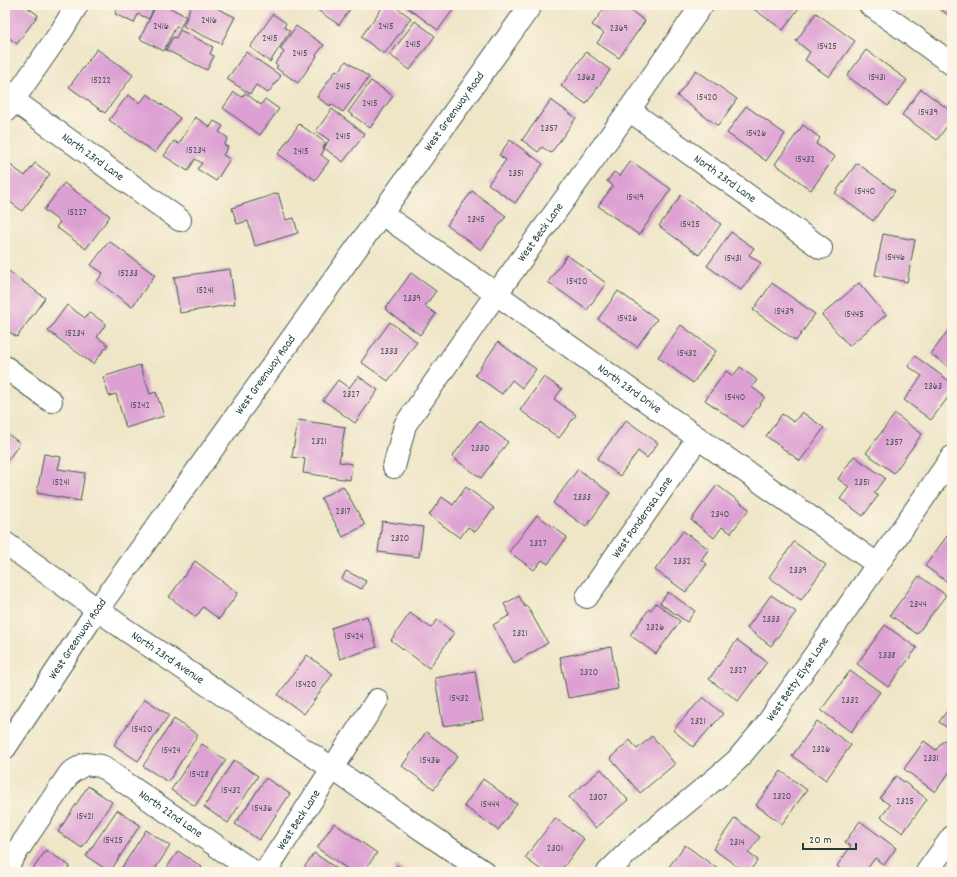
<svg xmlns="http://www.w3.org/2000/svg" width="957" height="877" font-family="Dekko,sans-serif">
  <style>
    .building { fill: #dda0d3 }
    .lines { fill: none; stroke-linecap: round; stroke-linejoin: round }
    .minor-casing { stroke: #3e564a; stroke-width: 24 }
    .major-casing { stroke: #3e564a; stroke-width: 24 }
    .minor { stroke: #fff; stroke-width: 22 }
    .major { stroke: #fff; stroke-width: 22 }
    .labels { text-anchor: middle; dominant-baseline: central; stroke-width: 4; stroke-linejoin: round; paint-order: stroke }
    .number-label { font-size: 10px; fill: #4e565c }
    .street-label { font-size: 12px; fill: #1f3d34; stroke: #fcf5e5 }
  </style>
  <rect width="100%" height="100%" fill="#fcf5e5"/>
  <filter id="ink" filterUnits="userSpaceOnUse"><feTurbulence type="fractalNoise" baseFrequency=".025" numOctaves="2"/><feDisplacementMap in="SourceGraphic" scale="8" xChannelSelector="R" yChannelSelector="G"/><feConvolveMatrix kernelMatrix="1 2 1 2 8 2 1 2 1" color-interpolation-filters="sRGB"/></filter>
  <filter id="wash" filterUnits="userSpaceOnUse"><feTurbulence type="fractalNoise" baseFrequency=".012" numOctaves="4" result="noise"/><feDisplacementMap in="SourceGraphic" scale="16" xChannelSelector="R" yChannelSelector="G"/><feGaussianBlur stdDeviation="0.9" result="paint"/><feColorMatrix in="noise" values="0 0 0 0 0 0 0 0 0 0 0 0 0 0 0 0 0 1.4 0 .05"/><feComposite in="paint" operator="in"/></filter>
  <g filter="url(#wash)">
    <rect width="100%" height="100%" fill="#efe6c8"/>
    <g id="blocks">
      <g class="building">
        <polygon points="5,5 24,5 38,15 17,44 5,35"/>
        <polygon points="119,5 155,5 149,19 138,14 134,23 115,14"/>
        <polygon points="156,5 164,5 186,16 180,28 176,26 164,51 140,39"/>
        <polygon points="191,5 210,5 235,17 221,44 183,26 189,13 188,13"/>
        <polygon points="316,5 353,5 339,25 316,9 318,6"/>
        <polygon points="384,5 393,5 411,18 384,54 361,37"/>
        <polygon points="404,5 447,5 453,10 438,30"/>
        <polygon points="607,5 623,5 645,21 619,58 597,43 604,33 592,25"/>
        <polygon points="645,5 655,5 652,10"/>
        <polygon points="748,5 801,5 783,30"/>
        <polygon points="935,5 952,5 952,18"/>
        <polygon points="816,13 855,41 829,77 805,60 810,52 796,41"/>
        <polygon points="273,14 286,23 284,27 290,31 270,62 250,47"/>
        <polygon points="415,21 435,36 410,70 390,55"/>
        <polygon points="296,26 324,45 316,55 317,56 298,83 276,68 278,66 275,64 284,52 280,49"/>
        <polygon points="180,30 213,47 210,54 214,56 207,70 166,50 173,37 176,38"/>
        <polygon points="97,49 133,75 105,113 69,87"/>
        <polygon points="866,50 907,80 888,106 847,76"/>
        <polygon points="246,52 281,76 268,93 256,85 250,94 227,79"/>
        <polygon points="586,52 610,70 586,104 561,86"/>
        <polygon points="346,61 369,77 343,112 331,104 330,106 317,97 336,70 339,72"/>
        <polygon points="696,70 737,99 718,126 677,96"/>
        <polygon points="371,81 393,96 370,128 348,112"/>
        <polygon points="921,89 952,112 952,119 937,140 902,115"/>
        <polygon points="234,92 242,97 245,93 261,105 265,99 279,109 260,135 223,108"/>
        <polygon points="147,94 180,118 155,153 109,120 128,95 140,103"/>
        <polygon points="551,100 576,118 551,153 542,147 538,152 522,140"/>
        <polygon points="746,106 785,134 766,161 727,133"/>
        <polygon points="332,109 365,134 343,162 324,148 329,140 316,131"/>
        <polygon points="195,117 210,127 214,121 223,126 219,132 228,138 224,145 228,147 223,155 230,159 216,181 197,169 202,163 195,159 188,171 164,156 174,141 179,144"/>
        <polygon points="299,124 326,143 323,148 324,150 321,155 329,161 315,180 278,154"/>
        <polygon points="803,125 820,138 816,144 835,157 811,190 775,164"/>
        <polygon points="510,140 543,164 515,203 488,184 506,160 499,155"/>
        <polygon points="5,161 25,176 35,163 50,174 22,211 5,198"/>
        <polygon points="631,161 671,189 639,235 598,206 613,186 607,181 614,172 620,176"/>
        <polygon points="857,163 895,191 873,221 835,193"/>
        <polygon points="64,183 110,216 86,249 56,227 60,222 44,210"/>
        <polygon points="472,191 506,216 481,250 447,225"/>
        <polygon points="278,193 286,220 294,218 298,233 255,246 248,221 237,224 232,208"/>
        <polygon points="681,195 721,224 699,255 659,226"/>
        <polygon points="731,232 754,248 749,255 761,263 741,290 707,266"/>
        <polygon points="883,234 915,240 907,282 875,275"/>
        <polygon points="109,241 155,275 132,307 97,281 103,273 91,265"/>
        <polygon points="567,255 606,283 587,310 548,282"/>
        <polygon points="6,269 45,298 17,337 5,329 5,271"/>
        <polygon points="230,269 235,304 180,313 174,277"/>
        <polygon points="411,273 436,291 425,306 436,314 420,335 385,309"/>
        <polygon points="772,283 815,314 796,341 753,310"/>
        <polygon points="859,283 886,315 849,346 822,315"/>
        <polygon points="618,291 657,319 637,347 598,319"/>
        <polygon points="67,305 85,318 89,312 106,324 97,337 108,345 93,364 48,331"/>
        <polygon points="390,322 417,342 388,381 361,362"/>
        <polygon points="681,325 716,351 693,383 658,357"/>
        <polygon points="952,325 952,370 931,354"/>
        <polygon points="498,342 536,369 522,388 512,380 502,394 475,375"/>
        <polygon points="915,356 952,383 952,392 931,420 904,400 922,376 908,366"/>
        <polygon points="140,365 150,394 156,392 164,416 126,428 116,394 109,396 103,377"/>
        <polygon points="740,367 757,380 752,387 765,397 743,427 705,400 726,371 733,376"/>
        <polygon points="358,376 378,390 355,423 323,400 338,380 349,388"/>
        <polygon points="544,377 562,389 554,399 576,415 559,438 520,410"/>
        <polygon points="802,412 824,428 800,461 766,436 782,414 794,422"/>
        <polygon points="895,414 922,434 894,473 866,453"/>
        <polygon points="298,420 345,427 339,462 352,464 350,480 303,473 305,459 292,457"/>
        <polygon points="626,420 658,443 647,458 638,451 620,476 597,459"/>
        <polygon points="479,421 508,442 481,478 452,457"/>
        <polygon points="5,432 20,443 5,464"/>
        <polygon points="44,454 61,457 58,469 85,473 80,501 37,493"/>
        <polygon points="854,456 885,478 874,493 878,496 863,516 840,499 849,487 838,479"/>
        <polygon points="578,469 610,493 586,527 553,503"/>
        <polygon points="717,485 749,509 731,533 722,527 714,538 691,520"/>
        <polygon points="343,486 365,525 343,537 321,498"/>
        <polygon points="466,487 494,508 475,532 468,527 460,538 429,515 442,497 453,505"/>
        <polygon points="537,515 567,537 548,564 542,560 534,570 509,552"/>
        <polygon points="382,521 423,527 419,557 378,552"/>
        <polygon points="683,531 709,549 701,560 707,564 686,592 655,570"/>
        <polygon points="950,532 952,534 952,582 950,584 925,566"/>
        <polygon points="794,542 826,565 801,600 769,577"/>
        <polygon points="195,561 238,593 219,619 203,607 196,617 169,597"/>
        <polygon points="346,571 366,581 362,589 342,579"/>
        <polygon points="919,576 946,595 917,634 890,615"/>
        <polygon points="668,592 695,611 687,622 660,603"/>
        <polygon points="771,595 796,612 771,646 747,628"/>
        <polygon points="519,596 525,607 527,606 548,643 514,663 493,625 510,615 504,604"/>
        <polygon points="656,603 680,621 656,654 630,635 649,609 651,610"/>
        <polygon points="410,613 431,628 437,620 454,633 429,668 391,640"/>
        <polygon points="367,616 377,647 340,659 331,628"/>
        <polygon points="885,625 917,648 888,687 857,664"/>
        <polygon points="737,640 767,662 738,701 709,679"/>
        <polygon points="611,647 618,689 568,698 560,657"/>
        <polygon points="307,655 333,674 304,714 278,695"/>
        <polygon points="475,671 483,720 443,726 435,678"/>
        <polygon points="850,671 880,692 851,732 821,710"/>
        <polygon points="703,697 723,714 693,747 673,730"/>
        <polygon points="145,699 169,715 138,761 114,745"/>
        <polygon points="952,704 952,731 939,722"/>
        <polygon points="174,719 198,735 168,782 143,766"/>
        <polygon points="817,721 851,745 826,780 792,756"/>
        <polygon points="426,732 458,756 434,789 402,766"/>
        <polygon points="652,736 675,764 640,793 610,758 630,740 637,749"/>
        <polygon points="944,740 952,746 952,769 935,792 904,769 924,741 936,750"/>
        <polygon points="202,744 226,760 195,806 171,790"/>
        <polygon points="234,760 258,776 228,823 204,807"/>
        <polygon points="601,769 628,800 595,828 569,797"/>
        <polygon points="781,771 807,790 782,824 756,805"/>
        <polygon points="896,776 927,799 903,833 881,817 890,805 880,798"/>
        <polygon points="266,778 290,794 259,840 235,824"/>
        <polygon points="483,779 517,804 498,830 464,806"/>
        <polygon points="88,786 112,802 82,848 58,832"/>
        <polygon points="117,810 140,825 110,872 86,856"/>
        <polygon points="555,818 584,839 560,872 544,872 525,858"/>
        <polygon points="735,818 760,837 748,853 758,860 749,872 745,872 713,849"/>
        <polygon points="860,821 896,848 884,865 875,858 865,872 844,872 837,866 851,846 845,842"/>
        <polygon points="334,823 377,853 363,872 352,872 317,848"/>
        <polygon points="146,830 170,846 153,872 119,872"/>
        <polygon points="685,845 718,869 716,872 665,872"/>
        <polygon points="46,850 70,866 66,872 31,872"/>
        <polygon points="178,851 202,867 198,872 164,872"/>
        <polygon points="314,853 342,872 301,872"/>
        <polygon points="397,865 406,872 392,872"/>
      </g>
    </g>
  </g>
  <g filter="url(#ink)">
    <use href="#blocks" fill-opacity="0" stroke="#3e564a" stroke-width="1"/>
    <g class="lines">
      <defs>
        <g id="minor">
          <polyline points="870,5 952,64"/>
          <path id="s1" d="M5,94L180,220"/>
          <path id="s2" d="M629,110L821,248"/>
          <polyline points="5,112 62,30 77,5"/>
          <path id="s3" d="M382,214L481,283L698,438L877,564"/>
          <polyline points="5,367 51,401"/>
          <path id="s4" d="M394,467L405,425L484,311L629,110L702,5"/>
          <path id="s5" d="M5,543L126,630L333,769L484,872"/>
          <path id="s6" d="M587,597L698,438"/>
          <path id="s7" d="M5,869L70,773L85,764L101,766L254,872"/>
          <path id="s8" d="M265,872L377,700"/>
          <path id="s9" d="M608,872L633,847L721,774L737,760L764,728L952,457"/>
          <polyline points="927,872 952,837"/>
        </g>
        <g id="major">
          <path id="s10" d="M5,748L97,610L531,5"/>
        </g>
      </defs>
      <use href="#minor" class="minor-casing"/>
      <use href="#major" class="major-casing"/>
      <use href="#minor" class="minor"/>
      <use href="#major" class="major"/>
    </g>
  </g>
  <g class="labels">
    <g class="number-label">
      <text x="209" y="21">2416</text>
      <text x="161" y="27">2416</text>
      <text x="386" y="27">2415</text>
      <text x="619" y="29">2369</text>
      <text x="270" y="39">2415</text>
      <text x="413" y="45">2415</text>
      <text x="827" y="47">15425</text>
      <text x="300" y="54">2415</text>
      <text x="586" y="78">2363</text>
      <text x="877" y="78">15431</text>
      <text x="101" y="81">15222</text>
      <text x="343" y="87">2415</text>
      <text x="707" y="98">15420</text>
      <text x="370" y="104">2415</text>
      <text x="928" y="113">15439</text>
      <text x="549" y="129">2357</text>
      <text x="756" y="134">15426</text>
      <text x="343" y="137">2415</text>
      <text x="196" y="151">15234</text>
      <text x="301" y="152">2415</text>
      <text x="805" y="160">15432</text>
      <text x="516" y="174">2351</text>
      <text x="865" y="192">15440</text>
      <text x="635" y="198">15419</text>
      <text x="77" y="213">15227</text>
      <text x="476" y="220">2345</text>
      <text x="690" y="225">15425</text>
      <text x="895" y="258">15446</text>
      <text x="733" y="259">15431</text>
      <text x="128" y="274">15233</text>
      <text x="577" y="282">15420</text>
      <text x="205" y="291">15241</text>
      <text x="412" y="299">2339</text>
      <text x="784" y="312">15439</text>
      <text x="854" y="315">15445</text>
      <text x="627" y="319">15426</text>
      <text x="75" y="334">15234</text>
      <text x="389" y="352">2333</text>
      <text x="687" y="354">15432</text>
      <text x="933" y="387">2363</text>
      <text x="351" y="395">2327</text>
      <text x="735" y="398">15440</text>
      <text x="140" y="406">15242</text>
      <text x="319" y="442">2321</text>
      <text x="894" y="443">2357</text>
      <text x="480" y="449">2330</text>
      <text x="61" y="483">15241</text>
      <text x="862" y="483">2351</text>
      <text x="582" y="498">2333</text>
      <text x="343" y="512">2317</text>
      <text x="720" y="515">2340</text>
      <text x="400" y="539">2320</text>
      <text x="538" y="544">2327</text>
      <text x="682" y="562">2332</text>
      <text x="798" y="571">2339</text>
      <text x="918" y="605">2344</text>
      <text x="771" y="620">2333</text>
      <text x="655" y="628">2326</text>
      <text x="520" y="634">2321</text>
      <text x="354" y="637">15424</text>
      <text x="887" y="656">2338</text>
      <text x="738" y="671">2327</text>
      <text x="589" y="673">2320</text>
      <text x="306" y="685">15420</text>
      <text x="459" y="699">15432</text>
      <text x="850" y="701">2332</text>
      <text x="698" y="722">2321</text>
      <text x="142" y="730">15420</text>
      <text x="821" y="750">2326</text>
      <text x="171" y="751">15424</text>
      <text x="931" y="759">2331</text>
      <text x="430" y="761">15436</text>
      <text x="199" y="775">15428</text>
      <text x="231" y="791">15432</text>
      <text x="782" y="797">2320</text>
      <text x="598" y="798">2307</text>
      <text x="905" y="802">2325</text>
      <text x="490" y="805">15444</text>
      <text x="262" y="809">15436</text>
      <text x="85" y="817">15421</text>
      <text x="113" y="841">15425</text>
      <text x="737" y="843">2314</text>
      <text x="555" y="849">2301</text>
    </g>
    <g class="street-label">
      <text stroke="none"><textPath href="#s10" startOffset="779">West Greenway Road</textPath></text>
      <text stroke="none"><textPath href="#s1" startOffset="108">North 23rd Lane</textPath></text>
      <text stroke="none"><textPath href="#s2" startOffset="118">North 23rd Lane</textPath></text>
      <text stroke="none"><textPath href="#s4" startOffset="279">West Beck Lane</textPath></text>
      <text stroke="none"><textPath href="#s10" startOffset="455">West Greenway Road</textPath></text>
      <text stroke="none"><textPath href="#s3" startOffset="303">North 23rd Drive</textPath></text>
      <text stroke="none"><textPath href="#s6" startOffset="97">West Ponderosa Lane</textPath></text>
      <text stroke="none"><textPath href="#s10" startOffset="131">West Greenway Road</textPath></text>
      <text stroke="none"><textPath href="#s5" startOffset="199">North 23rd Avenue</textPath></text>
      <text stroke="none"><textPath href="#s9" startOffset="272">West Betty Elyse Lane</textPath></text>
      <text stroke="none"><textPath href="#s7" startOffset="234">North 22nd Lane</textPath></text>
      <text stroke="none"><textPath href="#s8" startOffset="62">West Beck Lane</textPath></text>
    </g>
  </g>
  <rect width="957" height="877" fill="none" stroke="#fcf5e5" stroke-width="20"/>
  <path d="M803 843v6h53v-6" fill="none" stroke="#1f3d34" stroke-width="2"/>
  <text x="809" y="843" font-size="12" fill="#1f3d34" stroke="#fcf5e5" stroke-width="3" paint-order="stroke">20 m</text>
</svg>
